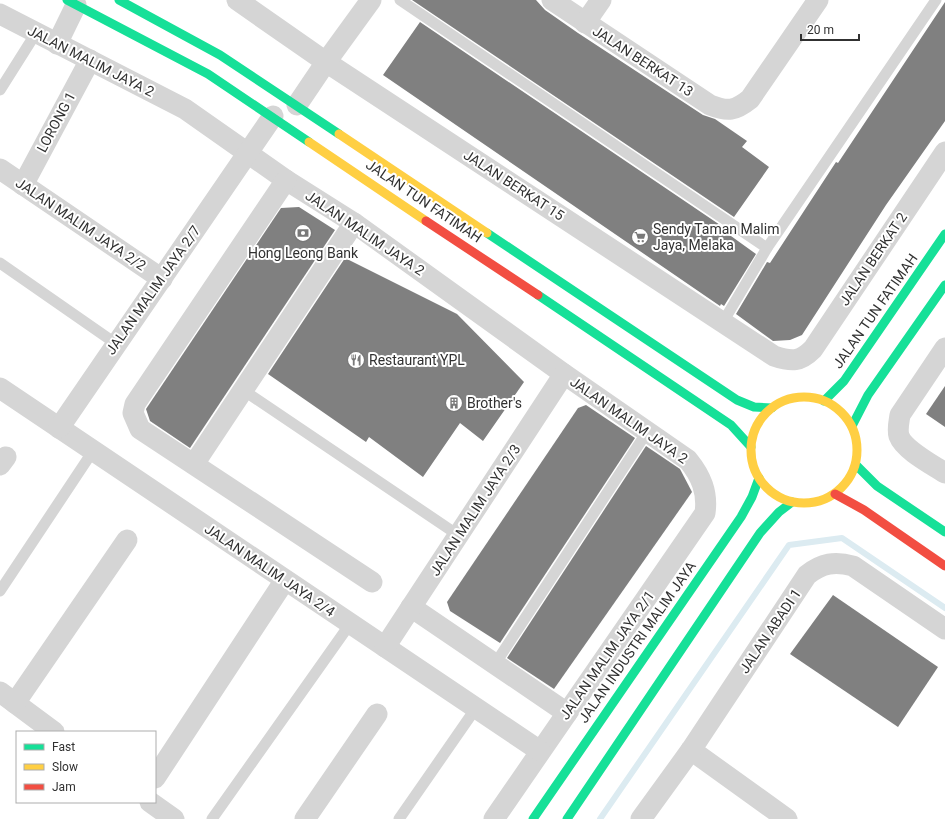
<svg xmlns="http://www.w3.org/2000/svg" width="945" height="819" font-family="Roboto,sans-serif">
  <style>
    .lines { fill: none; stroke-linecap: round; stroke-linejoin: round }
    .stream { stroke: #dcebf1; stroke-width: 6 }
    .building { fill: #808080 }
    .lane { stroke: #d5d5d5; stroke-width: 11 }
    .street { stroke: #d5d5d5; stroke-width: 21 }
    .fast { stroke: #16e098; stroke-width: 9 }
    .slow { stroke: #ffcf43; stroke-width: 9 }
    .jam { stroke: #f24e42; stroke-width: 9 }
    .labels { text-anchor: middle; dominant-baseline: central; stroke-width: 4; stroke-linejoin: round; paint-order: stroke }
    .street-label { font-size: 14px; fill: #313131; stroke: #fff }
    .poi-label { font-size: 14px; fill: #313131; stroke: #fff; text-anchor: start }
  </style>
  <rect width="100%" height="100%" fill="#fff"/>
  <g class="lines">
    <polyline class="stream" points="600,819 789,545 842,538 945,608"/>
  </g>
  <g class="building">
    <polygon points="412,0 536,0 545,10 578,33 703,115 715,119 747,141 742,147 769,167 734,217"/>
    <polygon points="945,2 945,121 886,205 802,335 790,340 773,341 736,314 767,262 770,263 836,162 838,163"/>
    <polygon points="420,22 726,229 724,231 756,254 724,306 721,304 720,306 383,75"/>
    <polygon points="299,207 335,230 190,448 150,421 146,409 281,208"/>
    <polygon points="345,258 457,314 524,382 483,441 460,423 423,477 369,437 366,442 268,374"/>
    <polygon points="945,386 945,427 926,414"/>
    <polygon points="586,405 635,438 500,643 450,611 447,602 578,408"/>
    <polygon points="646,446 680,469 692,492 554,689 507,658"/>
    <polygon points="833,595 938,667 898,727 790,654"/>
  </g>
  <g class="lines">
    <g class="lane">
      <polyline points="400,0 767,248"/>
      <polyline points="0,90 36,33"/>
      <polyline points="0,263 115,343"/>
      <polyline points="723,322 767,248 936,0"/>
      <polyline points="243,390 458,535"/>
      <polyline points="0,591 93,451"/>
      <polyline points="495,664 647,432"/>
      <polyline points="212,819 350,624"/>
      <polyline points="399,819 476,708"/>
    </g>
    <g class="street">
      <path d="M237,0L326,62L774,356C792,362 800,362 813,349L945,152"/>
      <path d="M552,0L710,105C728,112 735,111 750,99L818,0"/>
      <path d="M0,14L185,109L286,180L354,223L564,374L688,460C701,476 708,492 705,513L494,819"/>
      <polyline points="585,23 601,0"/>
      <polyline points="57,44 76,5"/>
      <polyline points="297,105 326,62 371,0"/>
      <polyline points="0,169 162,279"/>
      <polyline points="286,180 135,404 133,413 140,429 372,582"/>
      <polyline points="23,185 90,60"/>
      <path d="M945,348L900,415C899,422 897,429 899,436C904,450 933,465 945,473"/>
      <polyline points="0,388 540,751"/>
      <polyline points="59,428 273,116"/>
      <polyline points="194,464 354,223"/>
      <polyline points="0,465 6,457"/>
      <polyline points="411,607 567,713"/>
      <polyline points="385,647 564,374"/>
      <polyline points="0,692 54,732"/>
      <polyline points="15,703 127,540"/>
      <polyline points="691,750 787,819"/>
      <polyline points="155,778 285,580"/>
      <polyline points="150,802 174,819"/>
      <polyline points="305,819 377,714"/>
      <path d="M641,819L691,750L807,575C822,563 835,561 853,566L945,629"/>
    </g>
    <g class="fast">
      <polyline points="67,0 208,74 309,142"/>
      <polyline points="119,0 220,55 339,134"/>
      <polyline points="487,233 737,400 754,407 772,408"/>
      <polyline points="538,295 731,425 751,447"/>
      <polyline points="824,401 844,381 945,234"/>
      <polyline points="852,426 868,395 945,285"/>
      <polyline points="856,465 877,486 945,532"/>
      <polyline points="533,819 741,517 752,497 759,478"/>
      <polyline points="567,819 760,533 779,512 792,502"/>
    </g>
    <g class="slow">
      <polyline points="339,134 487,233"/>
      <polyline points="309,142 426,221"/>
      <circle cx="804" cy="450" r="53"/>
    </g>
    <g class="jam">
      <polyline points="426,221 538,295"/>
      <polyline points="835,494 864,510 945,566"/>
    </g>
  </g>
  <defs>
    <symbol id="bank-ring" viewBox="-11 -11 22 22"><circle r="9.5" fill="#fff" stroke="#797979" stroke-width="1.5"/><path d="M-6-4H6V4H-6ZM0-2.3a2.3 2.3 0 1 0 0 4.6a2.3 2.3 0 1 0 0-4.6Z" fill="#797979"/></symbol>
    <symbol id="supermarket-ring" viewBox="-11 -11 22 22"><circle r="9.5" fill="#fff" stroke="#797979" stroke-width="1.5"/><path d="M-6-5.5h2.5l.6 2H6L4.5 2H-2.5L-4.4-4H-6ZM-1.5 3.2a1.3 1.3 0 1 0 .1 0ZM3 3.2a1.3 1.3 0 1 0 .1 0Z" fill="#797979"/></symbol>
    <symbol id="restaurant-ring" viewBox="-11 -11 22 22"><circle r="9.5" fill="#fff" stroke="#797979" stroke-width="1.5"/><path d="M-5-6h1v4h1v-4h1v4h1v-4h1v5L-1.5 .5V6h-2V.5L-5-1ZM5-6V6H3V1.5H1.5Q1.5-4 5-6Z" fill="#797979"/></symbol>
    <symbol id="building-ring" viewBox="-11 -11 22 22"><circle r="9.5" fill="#fff" stroke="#797979" stroke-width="1.5"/><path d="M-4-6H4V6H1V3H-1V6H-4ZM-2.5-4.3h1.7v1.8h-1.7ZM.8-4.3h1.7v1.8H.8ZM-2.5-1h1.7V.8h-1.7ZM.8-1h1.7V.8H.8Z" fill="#797979"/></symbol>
  </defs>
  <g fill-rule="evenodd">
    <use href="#bank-ring" x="293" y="223" width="20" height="20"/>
    <use href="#supermarket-ring" x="630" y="227" width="20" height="20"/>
    <use href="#restaurant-ring" x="346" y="350" width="20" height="20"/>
    <use href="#building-ring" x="444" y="393" width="20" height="20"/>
  </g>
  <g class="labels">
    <g class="street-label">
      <text transform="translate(91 61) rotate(27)">JALAN MALIM JAYA 2</text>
      <text transform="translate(643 61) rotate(33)">JALAN BERKAT 13</text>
      <text transform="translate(56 122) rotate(-62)">LORONG 1</text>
      <text transform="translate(514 185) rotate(33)">JALAN BERKAT 15</text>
      <text transform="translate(424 201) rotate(34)">JALAN TUN FATIMAH</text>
      <text transform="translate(81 224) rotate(34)">JALAN MALIM JAYA 2/2</text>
      <text transform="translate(365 233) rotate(34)">JALAN MALIM JAYA 2</text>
      <text transform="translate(873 259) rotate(-56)">JALAN BERKAT 2</text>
      <text transform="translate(153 290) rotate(-55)">JALAN MALIM JAYA 2/7</text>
      <text transform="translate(875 311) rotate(-55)">JALAN TUN FATIMAH</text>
      <text transform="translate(629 420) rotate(35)">JALAN MALIM JAYA 2</text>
      <text transform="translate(475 510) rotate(-57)">JALAN MALIM JAYA 2/3</text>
      <text transform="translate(270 570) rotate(34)">JALAN MALIM JAYA 2/4</text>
      <text transform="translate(770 631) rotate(-56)">JALAN ABADI 1</text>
      <text transform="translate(637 642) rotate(-55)">JALAN INDUSTRI MALIM JAYA</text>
      <text transform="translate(607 655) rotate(-55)">JALAN MALIM JAYA 2/1</text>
    </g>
    <g class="poi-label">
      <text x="653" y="229">Sendy Taman Malim<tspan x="653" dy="16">Jaya, Melaka</tspan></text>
      <text x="303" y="253" text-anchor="middle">Hong Leong Bank</text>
      <text x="369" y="360">Restaurant YPL</text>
      <text x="467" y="403">Brother's</text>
    </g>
  </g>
  <rect x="16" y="731" width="140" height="72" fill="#ffffff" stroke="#adadad"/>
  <rect x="24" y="744" width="20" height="6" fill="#16e098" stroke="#adadad"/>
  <text x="52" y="751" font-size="12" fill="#313131">Fast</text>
  <rect x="24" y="764" width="20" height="6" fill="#ffcf43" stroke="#adadad"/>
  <text x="52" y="771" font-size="12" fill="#313131">Slow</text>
  <rect x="24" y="784" width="20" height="6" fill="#f24e42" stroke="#adadad"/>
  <text x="52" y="791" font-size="12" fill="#313131">Jam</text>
  <path d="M801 34v6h58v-6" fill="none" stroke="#313131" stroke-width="2"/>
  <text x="807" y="34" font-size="12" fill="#313131" stroke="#ffffff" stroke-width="3" paint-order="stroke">20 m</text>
</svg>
